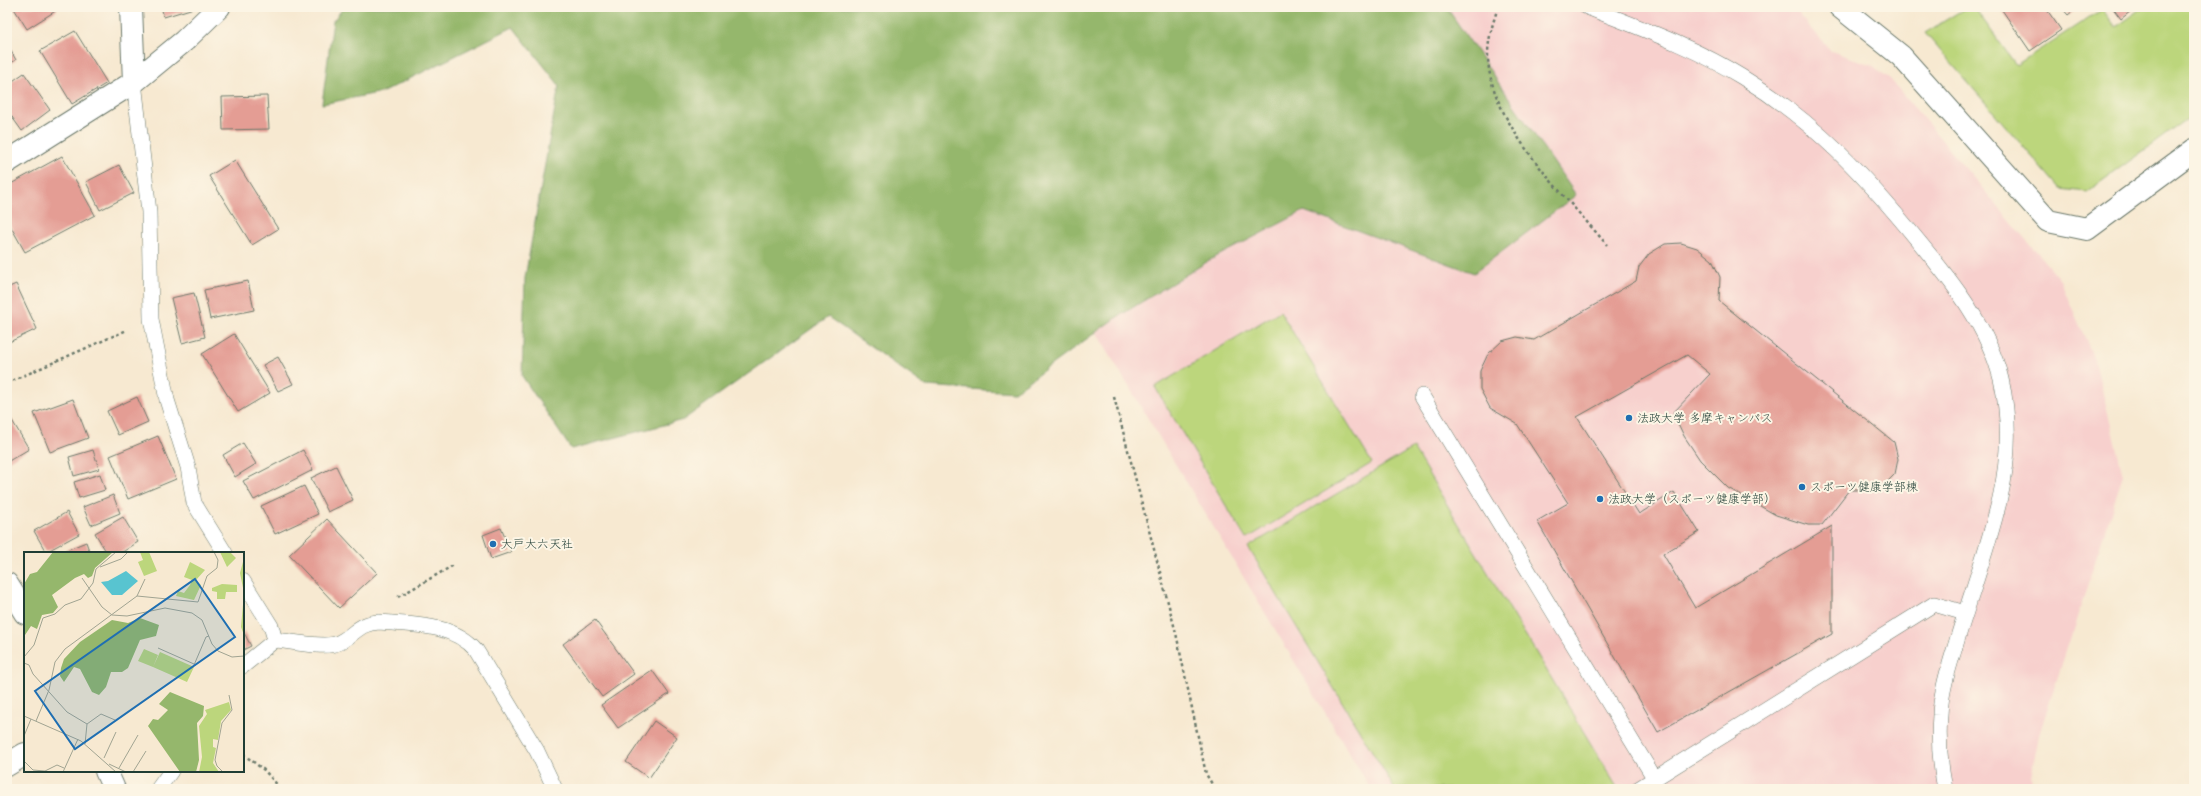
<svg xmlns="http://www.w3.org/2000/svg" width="2201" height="796" font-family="'Shantell Sans','Klee One',sans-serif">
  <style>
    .built { fill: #f7d0cd }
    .green { fill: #bcd67c; stroke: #6e8a58 }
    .forest { fill: #95b76c; stroke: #5a7a50 }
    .building { fill: #e49d94 }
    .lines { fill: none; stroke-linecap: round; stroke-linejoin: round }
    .lane-casing { stroke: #6b796b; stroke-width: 16 }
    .street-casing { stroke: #6b796b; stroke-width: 24 }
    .secondary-casing { stroke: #6b796b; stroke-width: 24 }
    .primary-casing { stroke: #6b796b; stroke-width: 24 }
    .path { stroke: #6b796b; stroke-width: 2.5; stroke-dasharray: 3 3; stroke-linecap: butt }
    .lane { stroke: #fff; stroke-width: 15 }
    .street { stroke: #fff; stroke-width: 22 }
    .secondary { stroke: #fff; stroke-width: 22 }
    .primary { stroke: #fff; stroke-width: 22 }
    .poi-dot { fill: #1f6fb2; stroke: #fcf5e5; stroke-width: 1.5 }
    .labels { text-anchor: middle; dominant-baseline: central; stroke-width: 4; stroke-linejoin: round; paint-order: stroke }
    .poi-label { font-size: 12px; fill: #1f3d34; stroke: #fcf5e5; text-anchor: start }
    .inset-road { fill: none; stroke: #a1a492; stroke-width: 1 }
    .view { fill: #1f6fb2; fill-opacity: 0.15; stroke: #1f6fb2; stroke-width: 2 }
    .inset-edge { fill: none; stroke: #1f3d34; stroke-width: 2 }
  </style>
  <rect width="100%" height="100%" fill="#fcf5e5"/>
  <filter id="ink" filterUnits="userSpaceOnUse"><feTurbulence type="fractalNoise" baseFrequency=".025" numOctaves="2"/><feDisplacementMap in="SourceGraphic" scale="8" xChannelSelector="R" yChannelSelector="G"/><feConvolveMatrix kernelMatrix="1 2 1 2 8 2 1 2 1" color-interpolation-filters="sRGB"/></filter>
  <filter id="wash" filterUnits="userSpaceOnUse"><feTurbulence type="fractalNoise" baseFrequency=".012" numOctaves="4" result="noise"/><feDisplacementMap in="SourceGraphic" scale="16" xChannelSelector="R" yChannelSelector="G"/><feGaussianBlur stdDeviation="0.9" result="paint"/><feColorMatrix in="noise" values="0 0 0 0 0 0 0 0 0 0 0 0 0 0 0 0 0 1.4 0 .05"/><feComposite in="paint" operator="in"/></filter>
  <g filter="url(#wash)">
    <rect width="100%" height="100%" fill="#f7e9d1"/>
    <polygon class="built" points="1041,7 1793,7 1831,51 1872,65 1890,79 2060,280 2095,361 2123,475 2039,735 2031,776 2033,789 1371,789 1010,189"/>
    <g class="green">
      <polygon points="1967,7 1974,7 2016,65 2102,9 2116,27 2144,7 2194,7 2194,114 2087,192 2060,189 1925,33"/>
      <polygon points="1280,311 1372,463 1246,539 1155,387"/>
      <polygon points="1413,448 1618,789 1395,789 1248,547"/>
    </g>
    <polygon class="forest" points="344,7 1442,7 1447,8 1576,195 1474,273 1304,211 1210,260 1114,319 1014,392 926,386 828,317 683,420 571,449 522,376 525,278 559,85 513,27 383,92 322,104 333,21"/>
    <g id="blocks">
      <g class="building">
        <polygon points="13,7 55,7 57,10 27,29"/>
        <polygon points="161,7 197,7 164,17"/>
        <polygon points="2000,7 2045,7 2061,30 2030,51"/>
        <polygon points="2061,7 2078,7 2068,15"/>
        <polygon points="2112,7 2136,7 2121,19"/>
        <polygon points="75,31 107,83 72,104 40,51"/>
        <polygon points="7,44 16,60 7,65"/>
        <polygon points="24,73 50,110 22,131 7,110 7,85"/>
        <polygon points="267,96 269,129 223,130 222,97"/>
        <polygon points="62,156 95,215 25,252 7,220 7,186"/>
        <polygon points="235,160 278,229 252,245 209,176"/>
        <polygon points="119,165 134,193 100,210 86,182"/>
        <polygon points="1681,243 1697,248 1712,260 1720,277 1719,301 1894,442 1898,459 1895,474 1884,485 1867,490 1849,490 1822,525 1808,525 1776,515 1728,488 1700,460 1684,436 1673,413 1710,374 1687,355 1577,417 1639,514 1674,492 1699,532 1663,554 1695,608 1832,526 1832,634 1658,732 1537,521 1568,503 1517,424 1490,408 1480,389 1480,371 1488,354 1502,341 1517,337 1534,340 1636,281 1639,267 1649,254 1665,244"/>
        <polygon points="248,281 254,310 210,319 204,290"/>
        <polygon points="16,284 37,329 7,343 7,288"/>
        <polygon points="194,293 205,337 182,343 171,298"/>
        <polygon points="234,334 270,393 238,412 202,354"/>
        <polygon points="278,357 293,384 278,391 263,365"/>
        <polygon points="137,397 148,422 118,435 107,411"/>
        <polygon points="73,399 88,438 50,452 34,413"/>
        <polygon points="7,412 29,449 7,462"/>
        <polygon points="158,436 176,479 128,499 110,456"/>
        <polygon points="243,443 256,464 235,477 223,455"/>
        <polygon points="93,450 99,469 74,476 69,457"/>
        <polygon points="303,450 313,470 254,500 243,481"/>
        <polygon points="336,466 353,500 328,512 311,478"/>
        <polygon points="100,474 105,490 79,498 74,482"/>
        <polygon points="304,486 318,514 275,534 261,506"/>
        <polygon points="113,495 120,513 91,525 83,507"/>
        <polygon points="67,512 79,534 46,552 34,531"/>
        <polygon points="123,517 138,542 121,553 107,553 95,533"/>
        <polygon points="327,519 377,573 339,608 289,555"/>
        <polygon points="501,528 511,552 491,559 483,535"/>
        <polygon points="86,542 90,553 59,553"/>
        <polygon points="595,620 634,674 602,697 563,644"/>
        <polygon points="243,631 251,646 243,650"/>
        <polygon points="652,670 669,694 618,728 601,705"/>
        <polygon points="654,721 677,737 649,778 626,762"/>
      </g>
    </g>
  </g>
  <g filter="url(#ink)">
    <use href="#blocks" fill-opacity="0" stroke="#6b796b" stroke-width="1"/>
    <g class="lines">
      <defs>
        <g id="lane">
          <path d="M1587,7C1640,28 1694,47 1742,77C1816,122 1866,177 1920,243C1954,284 1988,327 2001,379C2010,418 2009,459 2000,498C1989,545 1972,591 1958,637C1951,661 1941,689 1940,715C1938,740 1940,764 1945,789"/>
          <polyline points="134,82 149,212 151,319 167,400 188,467 194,503 225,553"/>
          <polyline points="1422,396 1655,779"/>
          <polyline points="243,581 271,626 275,640 243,666"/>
          <path d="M275,640C290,641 324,649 338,643C355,635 358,623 379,622C412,625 453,623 476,650L537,751L555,789"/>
          <polyline points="158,789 171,771"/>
          <polyline points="1638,789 1934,604 1965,613"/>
        </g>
        <g id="street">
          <polyline points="131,7 134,82"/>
          <polyline points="1840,7 1901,56 2048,221 2087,229 2194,150"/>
          <polyline points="7,162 134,82 184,41 219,7"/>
        </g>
        <polyline id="secondary" points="7,765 25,754"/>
        <g id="primary">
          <polyline points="7,584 25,613"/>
          <polyline points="106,771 114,789"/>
        </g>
      </defs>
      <use href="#lane" class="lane-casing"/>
      <use href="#street" class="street-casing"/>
      <use href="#secondary" class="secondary-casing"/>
      <use href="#primary" class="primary-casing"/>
      <g class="path">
        <path d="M1498,7C1493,23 1488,38 1488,55C1488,123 1565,195 1607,245"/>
        <polyline points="7,383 127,330"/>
        <polyline points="1114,397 1176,633 1206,774 1215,789"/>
        <polyline points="398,597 454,565"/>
        <polyline points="243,754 264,770 281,789"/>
      </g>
      <use href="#lane" class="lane"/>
      <use href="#street" class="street"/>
      <use href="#secondary" class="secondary"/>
      <use href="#primary" class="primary"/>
    </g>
  </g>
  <g class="poi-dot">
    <circle cx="1629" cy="418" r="4"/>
    <circle cx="1802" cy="487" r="4"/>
    <circle cx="1600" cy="499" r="4"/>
    <circle cx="493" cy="544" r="4"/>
  </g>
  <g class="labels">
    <g class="poi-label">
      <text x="1637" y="418">法政大学 多摩キャンパス</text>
      <text x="1810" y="487">スポーツ健康学部棟</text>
      <text x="1608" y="499">法政大学（スポーツ健康学部）</text>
      <text x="501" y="544">大戸大六天社</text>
    </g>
  </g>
  <g transform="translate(24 552)">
    <rect width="220" height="220" fill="#f7e9d1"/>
    <path d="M116,0H125L133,19L120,24L114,10L119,8ZM196,0H206L212,6L203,15ZM220,6V83L217,75L220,41L216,21ZM166,10L181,18L172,28L177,33L170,48L152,44L154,39L160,41L166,33L168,28L160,25ZM198,32L213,33V40H202L201,47H193V40L188,39V36ZM120,97L134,103L129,115L114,109ZM136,100L170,115L163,130L129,115ZM205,150L207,158L197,169L194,188L189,187V195L192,196L189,211L195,220H175L178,205L175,174L183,162L181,158Z" fill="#bcd67c"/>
    <path d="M29,0H89L71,16L68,24L64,26L60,22L51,26L28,43L34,55L29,61L18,63L13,77L7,74L1,83L0,32L6,22L13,20ZM116,66L135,73L132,84L116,88L104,116L98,120H87L82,135L75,143L68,140L56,117L50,115L40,130L36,124L37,116L40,107L56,90L88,68L104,71ZM146,140L180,154L179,164L173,171L175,208L172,220H156L124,174L129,167L134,168L144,158L135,152Z" fill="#95b76c"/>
    <path d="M102,19L114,29L98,43H88L77,30L84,29Z" fill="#58c4d0"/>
    <path class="inset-road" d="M76,15L97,7L104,0M58,26L78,55L88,63L103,64L141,56L168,61L178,68L188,92L194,99L208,105L220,104M113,44L121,27M134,96L170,112M0,105L10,93L19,66L31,62L41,53L57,47L69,31L72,17L92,0M0,111L5,113L9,122L43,160L63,172L61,192M170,113L182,85L185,84M0,164L57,189L92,220M12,169L25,138L31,110L41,97L113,44L174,50L183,24L193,16L194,8L190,0M63,172L77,162L91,168M0,184L7,167M80,206L92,180M0,209L9,218L21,219L33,213L40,216M85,212L102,220M95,216L114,183M39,220L54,187M109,220L122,199M199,220L193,214L191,208L198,171L208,158L205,143"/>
    <path class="view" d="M171,27L211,85L51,197L11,139Z"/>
    <rect width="220" height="220" class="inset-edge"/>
  </g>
  <rect width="2201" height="796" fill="none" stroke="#fcf5e5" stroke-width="24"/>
</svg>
